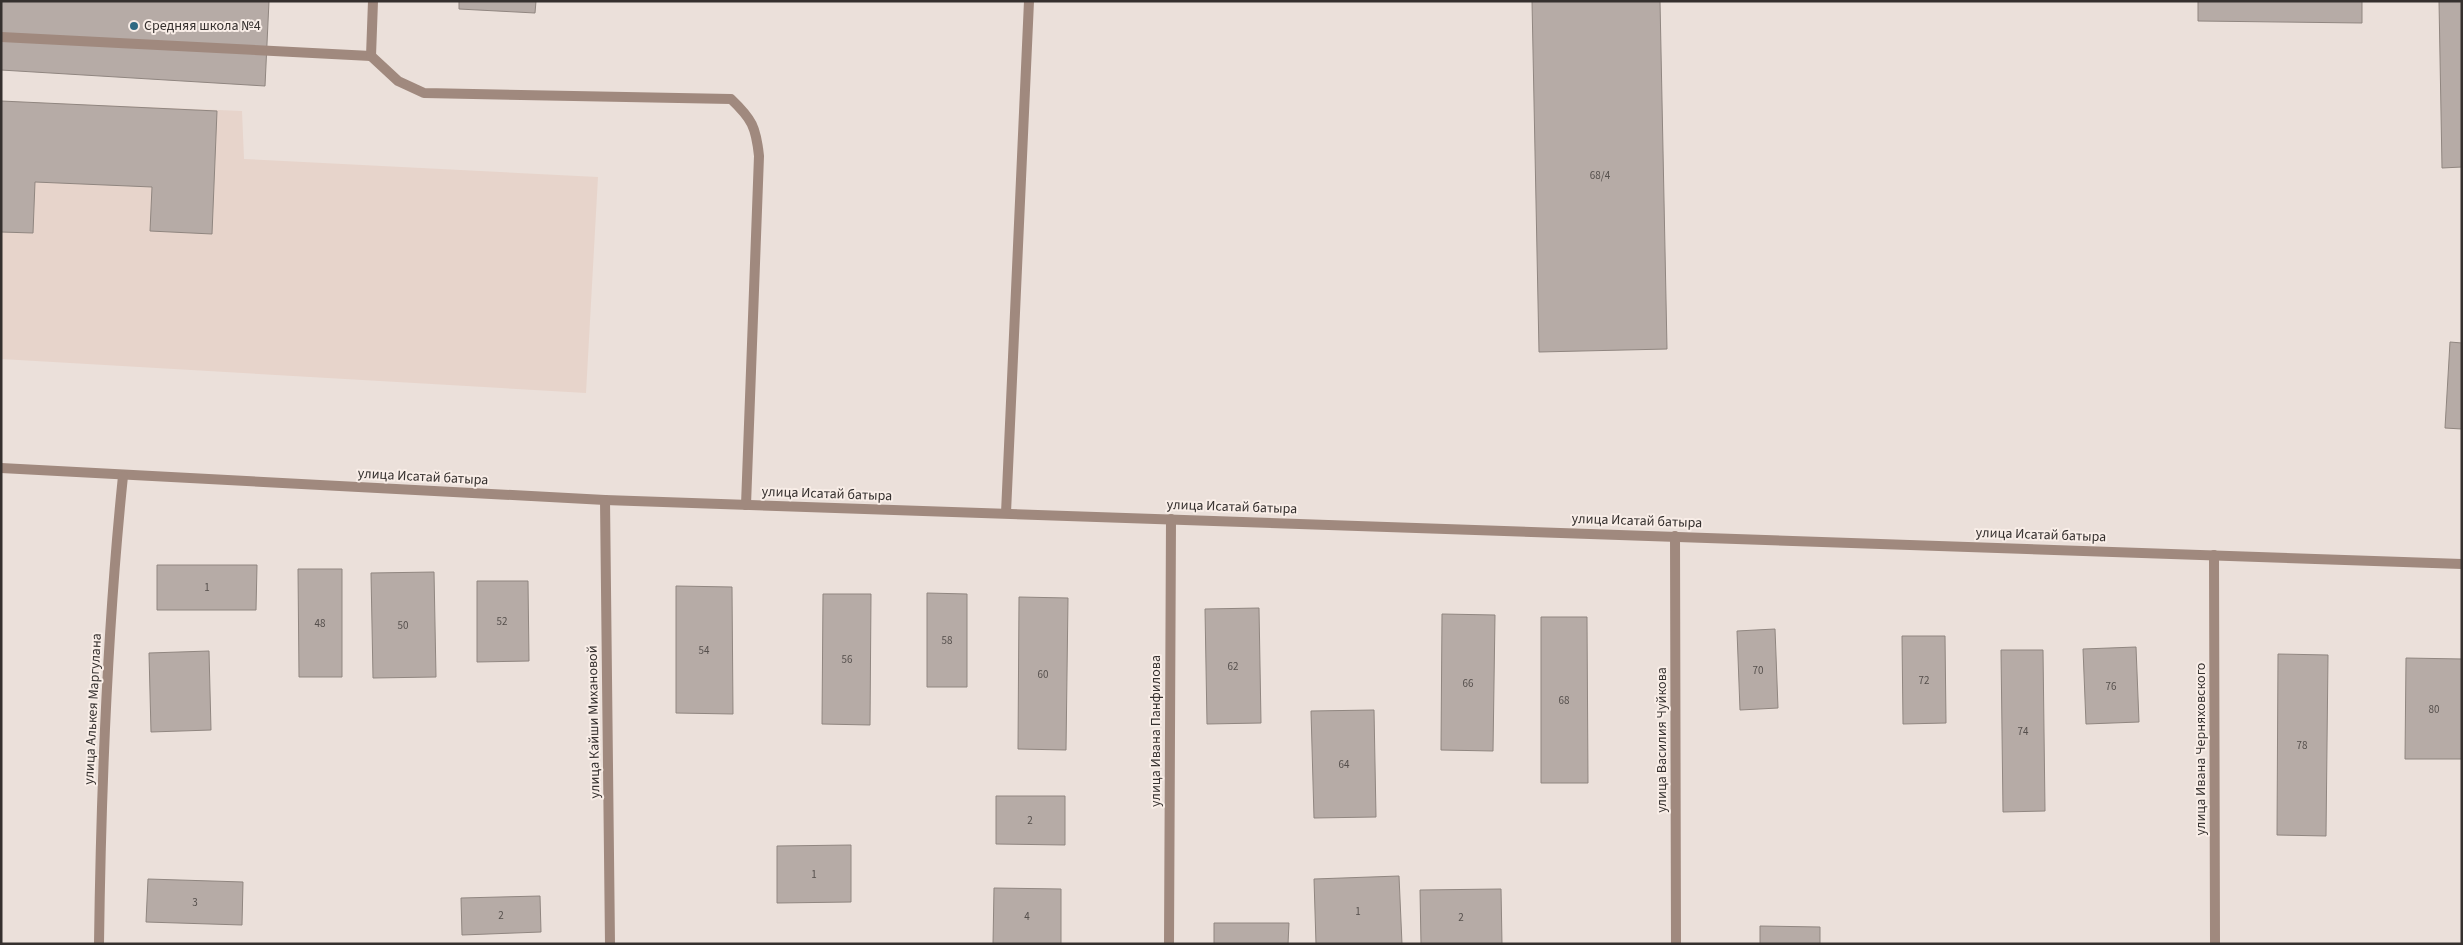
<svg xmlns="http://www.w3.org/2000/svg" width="2463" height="945" font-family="'Source Sans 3',sans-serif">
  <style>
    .built { fill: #e7d4cb }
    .building { fill: #b6aba6; stroke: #908680 }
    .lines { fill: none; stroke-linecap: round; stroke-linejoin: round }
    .service { stroke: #a0897e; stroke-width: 10 }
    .minor { stroke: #a0897e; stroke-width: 10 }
    .poi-dot { fill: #2f6982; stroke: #f8ede7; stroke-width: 2 }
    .labels { text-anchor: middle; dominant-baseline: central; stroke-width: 4; stroke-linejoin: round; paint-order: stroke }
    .number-label { font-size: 11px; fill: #554f4c }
    .poi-label { font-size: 14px; fill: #35302e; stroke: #f8ede7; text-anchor: start }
    .street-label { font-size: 14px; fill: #35302e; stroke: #f8ede7 }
  </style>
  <rect width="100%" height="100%" fill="#ebe0da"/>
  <polygon class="built" points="1,101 242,111 244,159 598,177 586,393 1,359"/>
  <g class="building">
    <polygon points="1,1 269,1 265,86 1,70"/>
    <polygon points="459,1 536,1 535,13 459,9"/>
    <polygon points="1532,1 1660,1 1667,349 1539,352"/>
    <polygon points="2198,1 2362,1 2362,23 2198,21"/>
    <polygon points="2439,1 2462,1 2462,167 2442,168"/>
    <polygon points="1,101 217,111 212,234 150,231 152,187 35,182 33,233 1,232"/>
    <polygon points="2450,342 2462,343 2462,429 2445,428"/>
    <polygon points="157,565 257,565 256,610 157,610"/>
    <polygon points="298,569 342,569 342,677 299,677"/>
    <polygon points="434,572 436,677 373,678 371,573"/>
    <polygon points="477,581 528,581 529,661 477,662"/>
    <polygon points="676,586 732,587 733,714 676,713"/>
    <polygon points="927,593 967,594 967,687 927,687"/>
    <polygon points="823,594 871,594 870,725 822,724"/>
    <polygon points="1019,597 1068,598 1066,750 1018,749"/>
    <polygon points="1259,608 1261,723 1207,724 1205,609"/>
    <polygon points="1442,614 1495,615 1493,751 1441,750"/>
    <polygon points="1541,617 1587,617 1588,783 1541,783"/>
    <polygon points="1775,629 1778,708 1740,710 1737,631"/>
    <polygon points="1902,636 1945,636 1946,723 1903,724"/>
    <polygon points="2136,647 2139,722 2086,724 2083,649"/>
    <polygon points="2001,650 2043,650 2045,811 2003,812"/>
    <polygon points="209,651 211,730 151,732 149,653"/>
    <polygon points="2278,654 2328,655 2326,836 2277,835"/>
    <polygon points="2406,658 2462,659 2462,759 2405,759"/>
    <polygon points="1374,710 1376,817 1314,818 1311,711"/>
    <polygon points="996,796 1065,796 1065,845 996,844"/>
    <polygon points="851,845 851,902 777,903 777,846"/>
    <polygon points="1399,876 1402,944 1316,944 1314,879"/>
    <polygon points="148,879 243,882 242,925 146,922"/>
    <polygon points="994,888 1061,889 1061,944 993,944"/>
    <polygon points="1501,889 1502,944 1421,944 1420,890"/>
    <polygon points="540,896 541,932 462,935 461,898"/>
    <polygon points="1214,923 1289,923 1288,944 1214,944"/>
    <polygon points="1760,926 1820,927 1820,944 1760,944"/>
  </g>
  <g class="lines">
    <g class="service">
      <polyline points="1,37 371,56 373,1"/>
      <path d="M371,56L398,81L424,93L731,99C752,119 756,127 759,156L746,505"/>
      <polyline points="1006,513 1029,1"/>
    </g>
    <g class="minor">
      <polyline points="1,468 605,500 2462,564"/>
      <polyline points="605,500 610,944"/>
      <polyline points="1675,536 1676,944"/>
      <polyline points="2214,555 2215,944"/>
      <path d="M99,944C101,788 107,631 123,476"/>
      <polyline points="1169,944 1171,519"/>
    </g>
  </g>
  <circle class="poi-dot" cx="134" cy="26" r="5"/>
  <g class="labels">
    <g class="number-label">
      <text x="1600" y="175">68/4</text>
      <text x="207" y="587">1</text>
      <text x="502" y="621">52</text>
      <text x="320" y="623">48</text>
      <text x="403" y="625">50</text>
      <text x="947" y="640">58</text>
      <text x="704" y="650">54</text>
      <text x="847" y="659">56</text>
      <text x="1233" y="666">62</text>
      <text x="1758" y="670">70</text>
      <text x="1043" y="674">60</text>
      <text x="1924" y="680">72</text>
      <text x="1468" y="683">66</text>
      <text x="2111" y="686">76</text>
      <text x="1564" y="700">68</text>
      <text x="2434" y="709">80</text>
      <text x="2023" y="731">74</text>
      <text x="2302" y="745">78</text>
      <text x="1344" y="764">64</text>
      <text x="1030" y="820">2</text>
      <text x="814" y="874">1</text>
      <text x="195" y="902">3</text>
      <text x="1358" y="911">1</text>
      <text x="501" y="915">2</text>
      <text x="1027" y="916">4</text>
      <text x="1461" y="917">2</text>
    </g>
    <g class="poi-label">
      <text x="144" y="26">Средняя школа №4</text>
    </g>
    <g class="street-label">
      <text transform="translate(423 477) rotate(3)">улица Исатай батыра</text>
      <text transform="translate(827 494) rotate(2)">улица Исатай батыра</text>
      <text transform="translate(1232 507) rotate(2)">улица Исатай батыра</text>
      <text transform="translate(1637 521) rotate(2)">улица Исатай батыра</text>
      <text transform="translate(2041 535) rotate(2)">улица Исатай батыра</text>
      <text transform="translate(93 709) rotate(-87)">улица Алькея Маргулана</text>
      <text transform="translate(594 722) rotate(-91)">улица Кайши Михановой</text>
      <text transform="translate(1156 731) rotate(-90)">улица Ивана Панфилова</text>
      <text transform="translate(1662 740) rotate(-90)">улица Василия Чуйкова</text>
      <text transform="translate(2201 749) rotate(-90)">улица Ивана Черняховского</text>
    </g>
  </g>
  <rect width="2463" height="945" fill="none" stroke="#35302e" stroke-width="5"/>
</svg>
